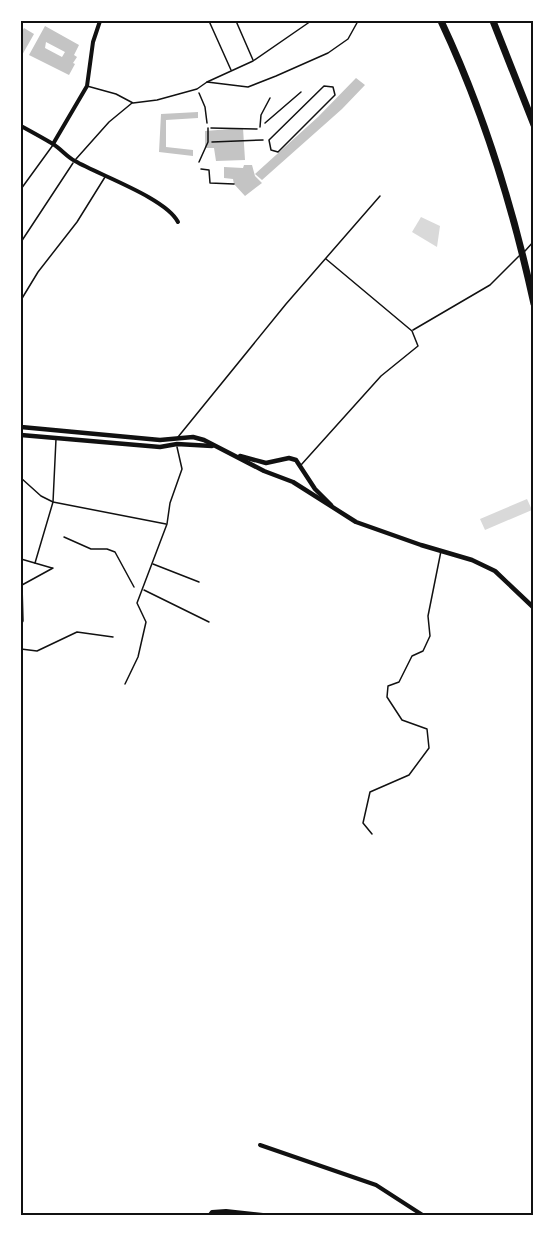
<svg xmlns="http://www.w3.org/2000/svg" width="555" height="1237" font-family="'Crimson Pro',serif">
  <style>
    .water { fill: #d9d9d9 }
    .building { fill: #c4c4c4; fill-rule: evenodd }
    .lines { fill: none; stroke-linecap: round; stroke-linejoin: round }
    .path { stroke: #111; stroke-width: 1.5 }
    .service { stroke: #111; stroke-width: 1.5 }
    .minor { stroke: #111; stroke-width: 4 }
    .tertiary { stroke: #111; stroke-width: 4.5 }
    .motorway { stroke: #111; stroke-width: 7 }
    .neatline { fill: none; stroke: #111; stroke-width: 2 }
  </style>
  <rect width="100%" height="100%" fill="#fff"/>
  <g class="water">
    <polygon points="421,217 440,226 437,247 412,232"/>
    <polygon points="527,499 532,510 485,530 480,519"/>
  </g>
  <g class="building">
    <path d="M45,26L79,45L74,55L77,57L73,63L75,64L69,75L29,55ZM46,42L65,52L62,57L45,48Z"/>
    <polygon points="24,28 34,34 21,57 21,33"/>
    <polygon points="356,78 365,85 342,109 262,180 255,174 318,117"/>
    <polygon points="198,112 198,118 166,120 166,147 193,150 193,156 159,152 161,114"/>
    <polygon points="243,128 245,160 216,161 214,148 205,148 205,131"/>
    <polygon points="244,165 252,165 255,176 262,183 245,196 234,184 233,179 224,178 224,167 243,168"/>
  </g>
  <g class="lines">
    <g class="path">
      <polygon points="324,86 333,87 335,95 278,152 271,150 269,140"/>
      <polyline points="199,93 205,107 207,123"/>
      <polyline points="265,123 301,92"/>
      <polyline points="211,128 257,129"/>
      <polyline points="212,142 263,140"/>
      <polyline points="201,169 209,170 210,183 234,184"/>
    </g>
    <g class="service">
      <polyline points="209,21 231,70"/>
      <polyline points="236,21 253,60"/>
      <polyline points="207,82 248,87 276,76 328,53 348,39 358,21"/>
      <polyline points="87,86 116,94 133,103 157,100 197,89 207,82 253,61 311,21"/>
      <polyline points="260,127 261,115 270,98"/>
      <polyline points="76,159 109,122 132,103"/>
      <polyline points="199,162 208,142 208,128"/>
      <polyline points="21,189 53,145"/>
      <polyline points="21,242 73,163"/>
      <polyline points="525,251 534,241"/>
      <polyline points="21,300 38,272 77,222 105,177"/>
      <polyline points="413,330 490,285 519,256"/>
      <polyline points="178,437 286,304 380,196"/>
      <polyline points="301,465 381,376 418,346 412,331 326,259"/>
      <polyline points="21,478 41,496 53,502 166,524"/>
      <polyline points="64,537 91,549 107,549 115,552 134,587"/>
      <polyline points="21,559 52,568"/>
      <polyline points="35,563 53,502 56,439"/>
      <polyline points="153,564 199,582"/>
      <polyline points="144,590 209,622"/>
      <polyline points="21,625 23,621 22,585 53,568"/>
      <polyline points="21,649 37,651 77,632 113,637"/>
      <polyline points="125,684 138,657 146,622 137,603 167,524 170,503 182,469 177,447"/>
      <polyline points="372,834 363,823 370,792 409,775 429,748 427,729 402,720 387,697 388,686 399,682 412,656 423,651 430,636 428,616 441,551"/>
    </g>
    <g class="minor">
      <path d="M21,126C32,132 43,138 53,144C61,149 67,157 75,161C99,175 166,198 178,222"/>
      <polyline points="53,144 87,86 93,42 100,21"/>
      <polyline points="260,1145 376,1185 424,1216"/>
      <polyline points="209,1216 212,1212 226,1211 272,1216"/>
    </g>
    <g class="tertiary">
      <polyline points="21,427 160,440 193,437 204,440 264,471 293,482 356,522 421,545 472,560 495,571 534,608"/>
      <polyline points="21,435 160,447 177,444 212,446"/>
      <polyline points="240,456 266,463 289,458 296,460 315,489 331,505"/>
    </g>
    <g class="motorway">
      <path d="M441,21C483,110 513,208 534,304"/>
      <polyline points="493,21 534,125"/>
    </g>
  </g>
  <rect width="555" height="1237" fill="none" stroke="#ffffff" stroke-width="45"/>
  <rect x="22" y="22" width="510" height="1192" class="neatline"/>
</svg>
